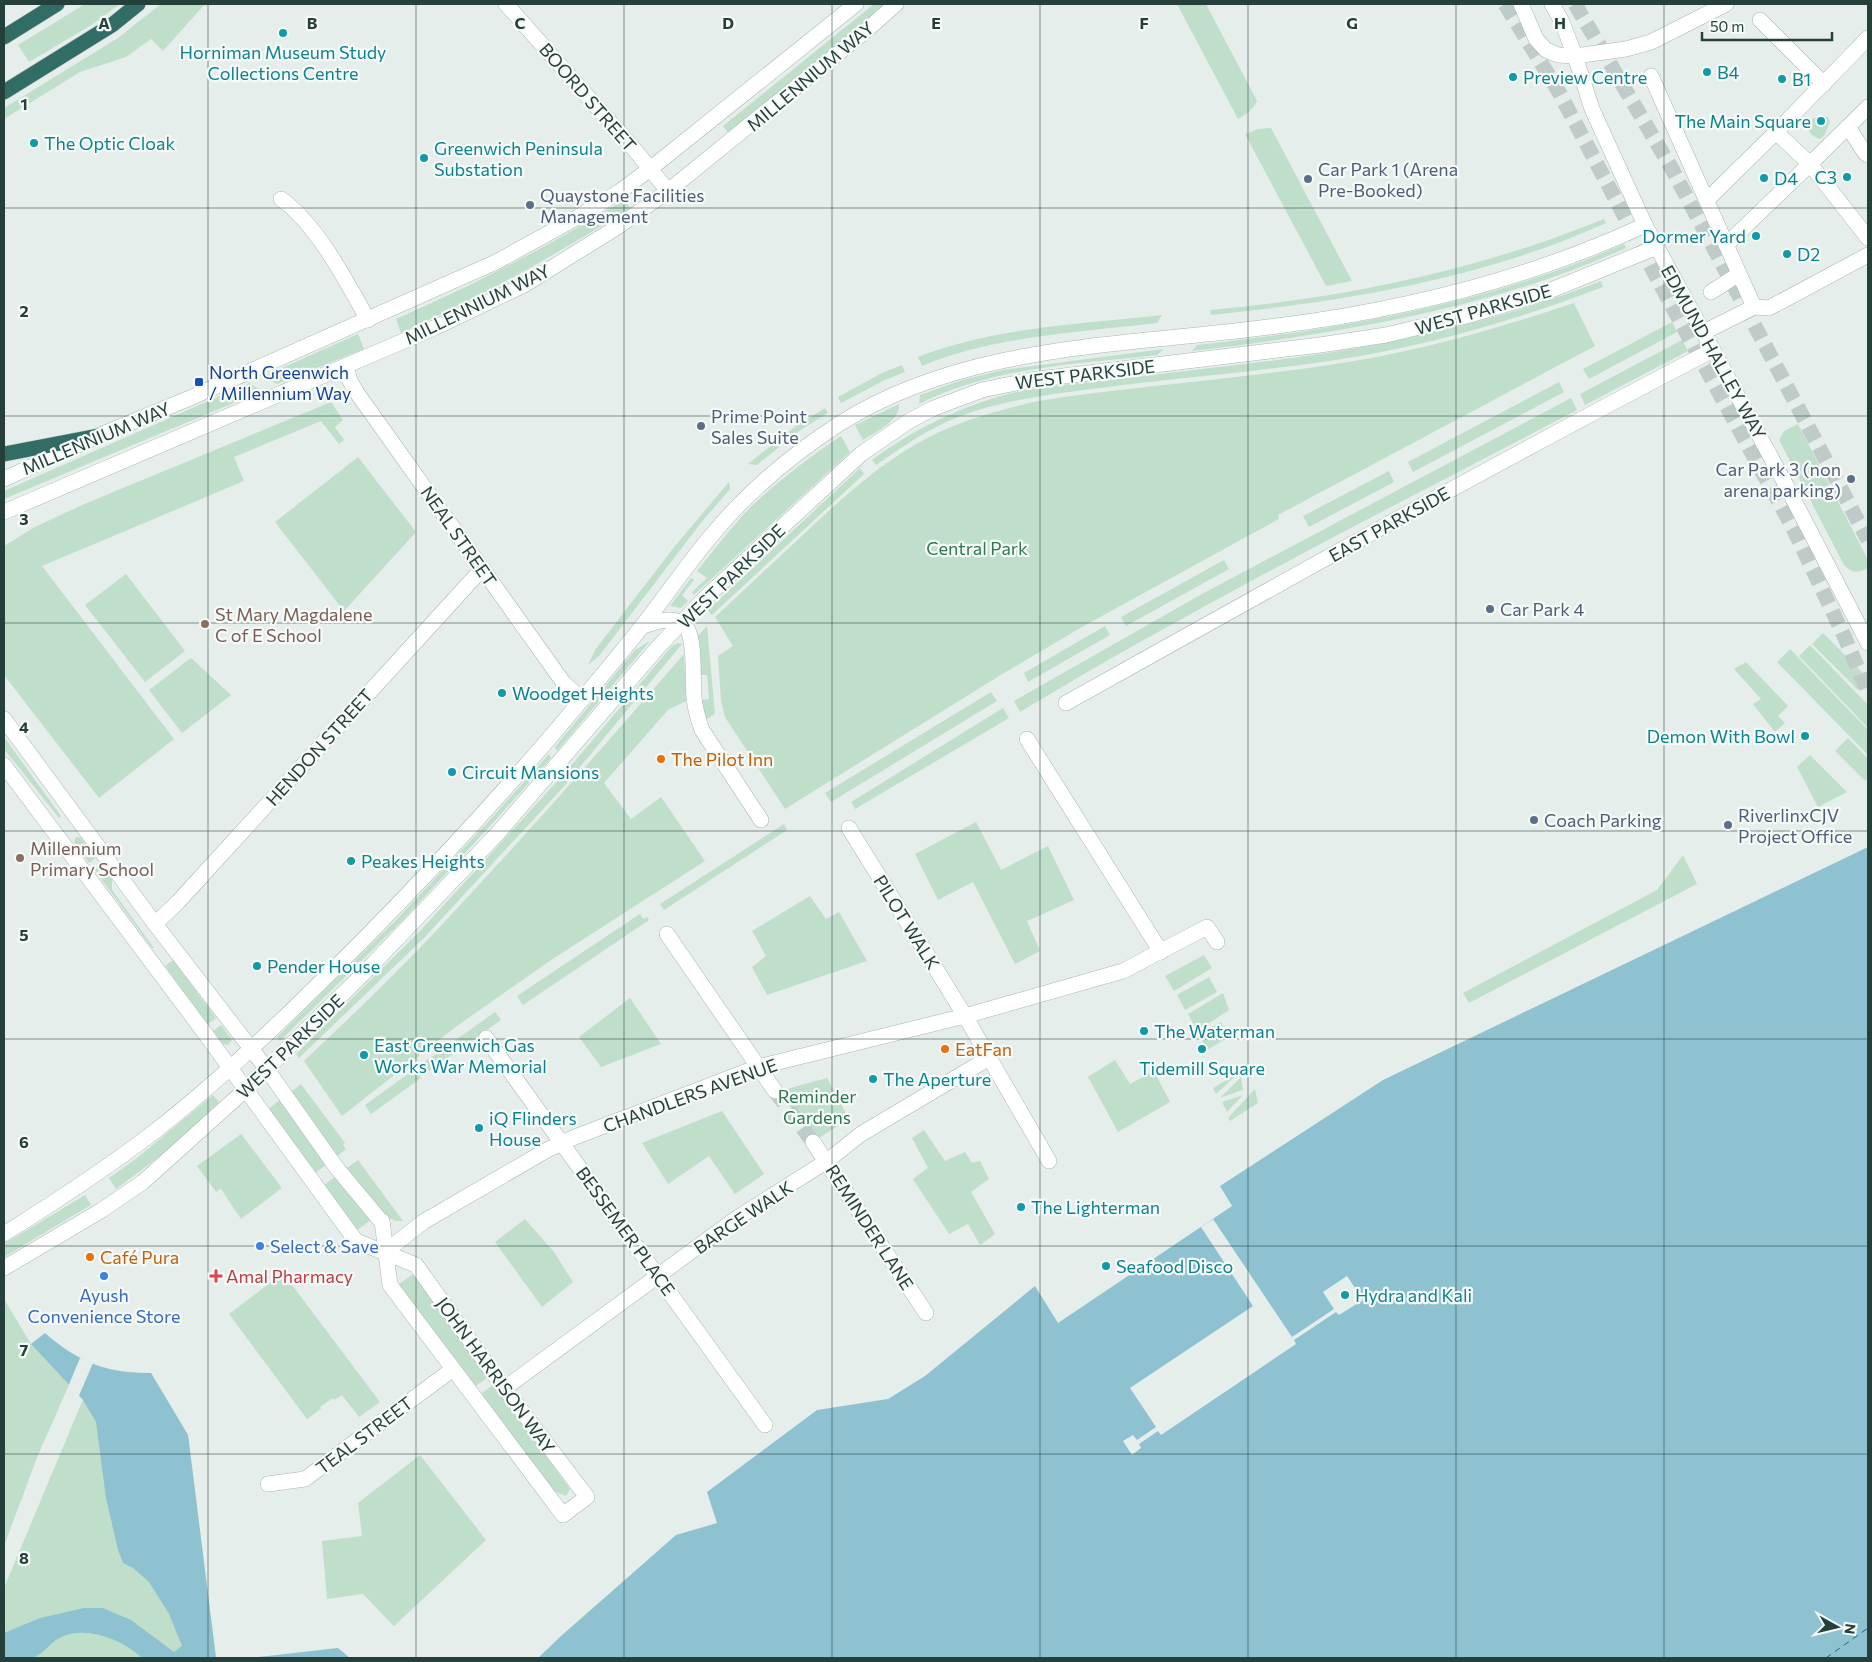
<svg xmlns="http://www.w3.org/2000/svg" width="1872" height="1662" font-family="Commissioner,sans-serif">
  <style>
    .green { fill: #bfdfca }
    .water { fill: #8fc2d1 }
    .pier { fill: #e6eeeb }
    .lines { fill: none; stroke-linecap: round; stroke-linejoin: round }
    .ferry { stroke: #1f657c; stroke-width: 1; stroke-dasharray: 6 5; stroke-linecap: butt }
    .minor-tunnel { stroke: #bfcbc8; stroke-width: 15; stroke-dasharray: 15 8; stroke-linecap: butt }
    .highway-tunnel { stroke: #bfcbc8; stroke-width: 15; stroke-dasharray: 15 8; stroke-linecap: butt }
    .minor-casing { stroke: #a8b6b3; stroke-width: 16 }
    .highway-casing { stroke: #c2cac8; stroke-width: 16 }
    .minor { stroke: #fff; stroke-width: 15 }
    .highway { stroke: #316c65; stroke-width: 15 }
    .grid { fill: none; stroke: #25403b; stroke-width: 1; stroke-opacity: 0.55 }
    .culture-dot { fill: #0f9aa8; stroke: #f6faf9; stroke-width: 2 }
    .service-dot { fill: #5c6f8a; stroke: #f6faf9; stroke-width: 2 }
    .transit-dot { fill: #1a4fb4; stroke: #f6faf9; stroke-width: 2 }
    .education-dot { fill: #8d6e63; stroke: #f6faf9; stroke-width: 2 }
    .food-dot { fill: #e8710a; stroke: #f6faf9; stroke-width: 2 }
    .shop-dot { fill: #3f7fe0; stroke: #f6faf9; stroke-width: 2 }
    .health-dot { fill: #e0444e; stroke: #f6faf9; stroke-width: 2 }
    .labels { text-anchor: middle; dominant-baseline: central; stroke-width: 4.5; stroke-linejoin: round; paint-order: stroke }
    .culture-label { font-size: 18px; fill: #0d838f; stroke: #f6faf9; text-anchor: start }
    .street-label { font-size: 18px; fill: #25403b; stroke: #f6faf9 }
    .service-label { font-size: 18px; fill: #4e5e75; stroke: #f6faf9; text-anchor: start }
    .transit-label { font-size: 18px; fill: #164399; stroke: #f6faf9; text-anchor: start }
    .park-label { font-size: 18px; fill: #2f7751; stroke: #f6faf9 }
    .education-label { font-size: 18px; fill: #785e54; stroke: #f6faf9; text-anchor: start }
    .food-label { font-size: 18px; fill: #c56008; stroke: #f6faf9; text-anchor: start }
    .shop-label { font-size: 18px; fill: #366cbe; stroke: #f6faf9; text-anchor: start }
    .health-label { font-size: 18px; fill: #be3a42; stroke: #f6faf9; text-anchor: start }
    .grid-label { font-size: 16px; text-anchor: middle; font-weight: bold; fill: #25403b; stroke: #f6faf9; stroke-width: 4.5; stroke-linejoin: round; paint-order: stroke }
  </style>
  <rect width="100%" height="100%" fill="#e6eeeb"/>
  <g class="green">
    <polygon points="85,4 120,4 93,24 29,62 18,45"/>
    <polygon points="161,4 205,4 163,51 151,39 126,57 80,72 4,119 4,108 118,38"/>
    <polygon points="874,4 885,4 831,50 728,133 723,126"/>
    <path d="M1177,4H1206L1257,101C1253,110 1246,114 1238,119Z"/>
    <path d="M1823,116L1828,117L1830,122L1824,136L1820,139C1812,137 1803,128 1811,120C1814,117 1819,117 1823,116Z"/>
    <polygon points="1271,128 1352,281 1326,286 1245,134 1258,129"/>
    <path d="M624,200L630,208C556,255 481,297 401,333L396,319C478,283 549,246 624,200Z"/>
    <path d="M1604,219L1606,223C1482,279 1346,301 1211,315L1210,310C1345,298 1479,270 1604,219Z"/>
    <path d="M1624,244L1626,248C1488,310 1341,333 1192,351L1197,345C1343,329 1488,304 1624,244Z"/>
    <path d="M1601,281L1603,287C1517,320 1427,346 1336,360C1257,372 1178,378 1099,388C1046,395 992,401 944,423C919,435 898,450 876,465L872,460C910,432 949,412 994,398C1031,386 1072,384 1110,380C1163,374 1216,367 1269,361C1382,347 1495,323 1601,281Z"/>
    <path d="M1574,303L1595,346L1278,515L1279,519L1082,627L999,676L785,809L725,717L721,701L718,656L733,646L715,617C745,589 776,560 806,532C840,500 875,468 916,444C952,423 993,412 1033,402C1131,386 1231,380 1329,365C1413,353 1494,330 1574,303Z"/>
    <path d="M1162,315L1157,323C1082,332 992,336 922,366L918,357C995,327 1081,324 1162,315Z"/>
    <polygon points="1672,322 1677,332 1589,379 1583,369"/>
    <polygon points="358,334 364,349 277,384 264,376"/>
    <polygon points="1682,340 1688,351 1585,405 1580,394"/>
    <path d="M1164,349L1157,355C1077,364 992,367 919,404L920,395L962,380L1003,370Z"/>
    <polygon points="902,365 905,372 885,380 841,403 838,397 882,373"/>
    <polygon points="1559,382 1564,392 1413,472 1408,462"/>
    <polygon points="249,383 262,391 4,499 4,491"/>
    <path d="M1571,398L1577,410C1390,508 1201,603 1020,712L1014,701L1202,594Z"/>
    <polygon points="331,402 343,420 335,427 344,440 339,444 321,421 234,457 244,481 42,566 174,739 99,798 4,675 4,546 33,528 82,505"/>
    <path d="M899,404C900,421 876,432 863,440L855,425Z"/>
    <polygon points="825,408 828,413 799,431 757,465 748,464 797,425"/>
    <path d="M1798,424L1868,560V568C1859,573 1852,574 1844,565L1779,440L1784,431Z"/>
    <path d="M841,436L850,452L694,595L692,592L707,578L697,571C716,548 734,523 755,503C782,478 811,456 841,436Z"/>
    <polygon points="358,457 416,532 344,611 275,522"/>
    <polygon points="860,468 864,474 712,615 708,610"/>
    <polygon points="1389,471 1394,482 1309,527 1303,516"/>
    <polygon points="729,482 730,489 700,524 599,656 588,665 595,650 675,546"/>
    <polygon points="1224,560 1229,569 1126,626 1121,617"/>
    <polygon points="126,574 185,651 145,682 85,605"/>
    <polygon points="691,578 694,580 682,595 688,601 681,608 670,606"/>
    <polygon points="707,626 715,714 704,721 701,700 709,699 707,675 699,675 697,637"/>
    <polygon points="1105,626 1110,635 1028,682 1024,673"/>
    <polygon points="1823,633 1868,678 1858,690 1812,644"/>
    <polygon points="650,641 557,751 555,747 635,650"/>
    <polygon points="678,643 682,644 575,773 570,767 672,646"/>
    <polygon points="1810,645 1868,705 1868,728 1799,656"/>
    <polygon points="1790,649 1868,730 1868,755 1777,662"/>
    <path d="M684,654L686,701L668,710L604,783L631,819L661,797L705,861L551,960L457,1026L342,1116L304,1061C358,1010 412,958 462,903C538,822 611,738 684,654Z"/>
    <polygon points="191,658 231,695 182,733 149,690"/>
    <polygon points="1746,662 1788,706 1778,716 1785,723 1775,732 1753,704 1761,699 1734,669"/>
    <polygon points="991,692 997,701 831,802 825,793"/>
    <polygon points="1003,708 1009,718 855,809 851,802"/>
    <polygon points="4,737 61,816 59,818 4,749"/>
    <polygon points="1848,738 1868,759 1868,778 1865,781 1835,751"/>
    <polygon points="549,754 551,758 491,825 401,922 280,1041 277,1037 397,919 488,822"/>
    <polygon points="1810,755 1847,792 1818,807 1797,767"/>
    <polygon points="563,775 568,782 425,937 299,1058 296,1054 420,931"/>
    <polygon points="976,822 1001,870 1048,846 1074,900 1027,921 1040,951 1015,964 973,882 938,900 915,854"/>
    <polygon points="784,824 787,830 664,910 660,904"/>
    <polygon points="76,837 81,838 96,858 89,863 74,842"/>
    <polygon points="1683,855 1697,884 1469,1003 1463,993 1657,890"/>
    <polygon points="100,864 112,879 112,890 154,948 152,948 94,869"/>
    <polygon points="810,896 826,919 839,912 867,961 767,995 752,967 766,956 752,931"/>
    <polygon points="640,914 643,919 647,917 649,920 523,1005 517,996"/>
    <polygon points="1204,955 1212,968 1174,991 1165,976"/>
    <polygon points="173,960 216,1018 208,1024 165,966"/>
    <polygon points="1209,977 1217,992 1185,1010 1177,995"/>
    <polygon points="1223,993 1229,1010 1197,1031 1188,1014"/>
    <polygon points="630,998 661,1044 601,1067 579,1037"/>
    <polygon points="495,1012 501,1020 425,1074 419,1066"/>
    <polygon points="1221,1022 1229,1037 1207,1050 1199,1034"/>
    <polygon points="221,1025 232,1040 228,1045 223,1044 213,1031"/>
    <polygon points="1115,1060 1130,1084 1154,1071 1170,1102 1118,1132 1088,1077"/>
    <polygon points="415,1069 421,1078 371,1114 365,1105"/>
    <polygon points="1240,1072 1216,1094 1213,1088"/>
    <polygon points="1241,1077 1243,1090 1220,1098"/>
    <polygon points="827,1078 849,1119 814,1141 779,1091"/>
    <polygon points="301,1084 345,1143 343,1145 346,1149 335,1158 291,1092"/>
    <polygon points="1255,1089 1258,1103 1230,1121 1228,1118"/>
    <polygon points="213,1095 219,1102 168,1150 116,1189 109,1178 137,1158"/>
    <polygon points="1243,1095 1227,1112 1222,1102"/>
    <polygon points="280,1100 327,1164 314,1174 267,1110"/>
    <polygon points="722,1111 764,1174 735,1194 709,1156 668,1184 642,1143"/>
    <polygon points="924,1130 945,1161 965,1152 972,1163 980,1161 989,1179 971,1192 995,1234 980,1245 968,1224 949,1234 913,1179 928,1168 912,1138"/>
    <polygon points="241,1134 282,1188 241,1219 221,1189 216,1192 197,1166"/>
    <polygon points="358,1160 403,1221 396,1221 384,1216 344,1170"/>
    <polygon points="336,1176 372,1219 356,1231 323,1186"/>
    <polygon points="85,1195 91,1205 4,1257 4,1244"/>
    <polygon points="525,1219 554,1252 573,1282 542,1307 495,1242"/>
    <polygon points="283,1273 380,1402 359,1417 342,1395 334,1400 333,1398 320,1407 321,1409 307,1419 229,1314"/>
    <polygon points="413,1274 488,1377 476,1386 398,1285"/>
    <polygon points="4,1299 31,1344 69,1385 38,1455 4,1546"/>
    <polygon points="97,1366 117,1371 151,1373 188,1435 216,1658 4,1658 4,1588"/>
    <polygon points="494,1384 570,1489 566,1496 551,1490 481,1394"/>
    <polygon points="420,1455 486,1540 394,1626 363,1594 327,1599 322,1541 362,1536 358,1503"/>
  </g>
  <g class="water">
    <polygon points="1868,847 1868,1658 538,1658 561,1636 676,1535 717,1523 707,1492 817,1410 888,1399 925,1376 1035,1286 1058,1323 1232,1206 1220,1186 1383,1080"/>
    <path d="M45,1333C77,1361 107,1374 151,1373L188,1435L216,1658H142C122,1639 82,1623 56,1640C49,1645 40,1657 31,1658C23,1660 12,1658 4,1658V1633L40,1618L84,1608H103L131,1620L174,1652L182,1646L169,1614L149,1582L133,1568L123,1563L118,1550L106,1498L96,1422L83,1400L31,1344Z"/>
    <polygon points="338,1648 350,1658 249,1658"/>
  </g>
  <g class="pier">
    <polygon points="1213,1219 1292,1337 1334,1309 1323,1292 1347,1276 1363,1300 1339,1315 1336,1312 1294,1340 1296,1344 1161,1435 1158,1431 1139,1444 1141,1448 1132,1455 1123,1441 1133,1435 1137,1440 1156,1427 1130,1388 1253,1306 1201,1227"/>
    <polygon points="80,1358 93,1363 78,1398 68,1387"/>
  </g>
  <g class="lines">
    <polyline class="ferry" points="1826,1658 1868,1628"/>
    <polyline class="minor-tunnel" points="775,1091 813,1142"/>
    <g class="highway-tunnel">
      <polyline points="1505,4 1559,92 1674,310 1794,530 1845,638 1868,692"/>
      <polyline points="1575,4 1672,169 1868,540"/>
    </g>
    <defs>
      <g id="minor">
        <polyline points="506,4 634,149 668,191"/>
        <polyline points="1521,4 1536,39 1546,50 1558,55 1575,56 1626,49 1651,42 1726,4"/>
        <polyline points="1552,4 1562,22 1575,56 1592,109 1645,225 1787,487 1868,643"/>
        <polyline points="1760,20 1824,84"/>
        <polyline points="1651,76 1754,307"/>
        <polyline points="1848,127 1865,153 1868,155"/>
        <polyline points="1776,132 1868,38"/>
        <path d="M281,199C316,223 347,282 368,320"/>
        <polyline points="1707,200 1776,132 1810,164 1868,107"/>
        <polyline points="1726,245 1810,164 1868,238"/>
        <polyline points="1711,292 1739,274"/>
        <polyline points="1704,332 1754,307 1769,308 1868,255"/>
        <polyline points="346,366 350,381 357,393 563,682 582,700"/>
        <polyline points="4,479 98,436 190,398 496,262 578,217 619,192 650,169 856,4"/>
        <polyline points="4,512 434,328 524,285 619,226 668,191 868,29 896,4"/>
        <path d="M641,627C652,623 670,616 682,623C697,631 692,680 694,697C695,708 698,719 702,730L761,820"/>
        <path d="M1066,703C1281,583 1495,463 1713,350"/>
        <polyline points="4,719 155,924 266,1068 336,1167 380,1220 382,1221 390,1285 563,1515 587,1497 496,1377 416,1265 356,1241 204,1032 4,765"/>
        <polyline points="1027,739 1161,952"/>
        <polyline points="849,828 965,1016 1049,1161"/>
        <polyline points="155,924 178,902 482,569"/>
        <polyline points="667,934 775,1091"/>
        <polyline points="486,1038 765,1425"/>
        <polyline points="813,1142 926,1313"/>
        <path d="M4,1234C55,1202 106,1169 154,1132C228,1074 295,1008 362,941C428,874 492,805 553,734C583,698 614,662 643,625C674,585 702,543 737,507C767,476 802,448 839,424C968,342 1131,346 1277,326C1404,310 1529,279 1645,225"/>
        <polyline points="385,1252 423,1222 547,1150 575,1137 758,1067 965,1016 1123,971 1207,927 1217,942"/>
        <polyline points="4,1268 102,1210 143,1182 245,1090 369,968 497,834 660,645 706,597 861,454 909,421 934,408 982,390 1031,380 1320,345 1386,335 1466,316 1544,293 1657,247"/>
        <polyline points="505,1388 734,1220 827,1161 861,1134 989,1058"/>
        <polyline points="268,1484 305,1479 453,1369"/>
      </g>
      <g id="highway">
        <polyline points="4,37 57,4"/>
        <polyline points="4,92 112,25 138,4"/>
        <polyline points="4,454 98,436"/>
      </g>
    </defs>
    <use href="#minor" class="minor-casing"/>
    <use href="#highway" class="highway-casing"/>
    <use href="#minor" class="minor"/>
    <use href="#highway" class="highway"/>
  </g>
  <path class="grid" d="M208,4V1658M416,4V1658M624,4V1658M832,4V1658M1040,4V1658M1248,4V1658M1456,4V1658M1664,4V1658M4,208H1868M4,416H1868M4,623H1868M4,831H1868M4,1039H1868M4,1246H1868M4,1454H1868"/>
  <g class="culture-dot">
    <circle cx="283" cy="33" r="5"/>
    <circle cx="1707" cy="72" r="5"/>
    <circle cx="1513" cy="77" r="5"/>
    <circle cx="1782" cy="79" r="5"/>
    <circle cx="1821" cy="121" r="5"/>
    <circle cx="34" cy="143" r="5"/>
    <circle cx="424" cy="158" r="5"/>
    <circle cx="1847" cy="177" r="5"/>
    <circle cx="1764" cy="178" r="5"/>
    <circle cx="1756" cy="236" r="5"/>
    <circle cx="1787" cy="254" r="5"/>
    <circle cx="502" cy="693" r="5"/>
    <circle cx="1805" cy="736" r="5"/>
    <circle cx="452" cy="772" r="5"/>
    <circle cx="351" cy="861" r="5"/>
    <circle cx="257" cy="966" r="5"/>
    <circle cx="1144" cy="1031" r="5"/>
    <circle cx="1202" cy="1049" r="5"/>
    <circle cx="364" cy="1055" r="5"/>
    <circle cx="873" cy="1079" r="5"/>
    <circle cx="479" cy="1128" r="5"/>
    <circle cx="1021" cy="1207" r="5"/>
    <circle cx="1106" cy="1266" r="5"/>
    <circle cx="1345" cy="1295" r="5"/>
  </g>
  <g class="service-dot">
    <circle cx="1308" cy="179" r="5"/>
    <circle cx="530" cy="205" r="5"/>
    <circle cx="701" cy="426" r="5"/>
    <circle cx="1851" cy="479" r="5"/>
    <circle cx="1490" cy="609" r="5"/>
    <circle cx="1534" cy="820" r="5"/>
    <circle cx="1728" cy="825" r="5"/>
  </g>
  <rect class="transit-dot" x="194" y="377" width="10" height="10" rx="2.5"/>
  <g class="education-dot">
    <circle cx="205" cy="624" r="5"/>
    <circle cx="20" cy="858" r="5"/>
  </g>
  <g class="food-dot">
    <circle cx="661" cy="759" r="5"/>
    <circle cx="945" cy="1049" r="5"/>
    <circle cx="90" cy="1257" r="5"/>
  </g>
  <g class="shop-dot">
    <circle cx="260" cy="1246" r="5"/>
    <circle cx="104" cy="1276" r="5"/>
  </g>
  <path class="health-dot" d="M213.5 1268.5h5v5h5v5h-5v5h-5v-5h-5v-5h5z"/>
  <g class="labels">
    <g class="culture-label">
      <text x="283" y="52" text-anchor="middle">Horniman Museum Study<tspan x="283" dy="21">Collections Centre</tspan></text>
      <text x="1717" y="72">B4</text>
      <text x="1523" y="77">Preview Centre</text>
      <text x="1792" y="79">B1</text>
      <text x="1811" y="121" text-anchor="end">The Main Square</text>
      <text x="44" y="143">The Optic Cloak</text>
      <text x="434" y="148">Greenwich Peninsula<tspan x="434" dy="21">Substation</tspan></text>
      <text x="1837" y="177" text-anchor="end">C3</text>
      <text x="1774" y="178">D4</text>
      <text x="1746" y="236" text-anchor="end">Dormer Yard</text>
      <text x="1797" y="254">D2</text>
      <text x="512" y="693">Woodget Heights</text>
      <text x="1795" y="736" text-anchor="end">Demon With Bowl</text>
      <text x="462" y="772">Circuit Mansions</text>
      <text x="361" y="861">Peakes Heights</text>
      <text x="267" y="966">Pender House</text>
      <text x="1154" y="1031">The Waterman</text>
      <text x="374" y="1045">East Greenwich Gas<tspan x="374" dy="21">Works War Memorial</tspan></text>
      <text x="1202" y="1068" text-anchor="middle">Tidemill Square</text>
      <text x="883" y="1079">The Aperture</text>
      <text x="489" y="1118">iQ Flinders<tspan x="489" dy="21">House</tspan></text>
      <text x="1031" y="1207">The Lighterman</text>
      <text x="1116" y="1266">Seafood Disco</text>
      <text x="1355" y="1295">Hydra and Kali</text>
    </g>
    <g class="street-label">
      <text transform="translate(810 76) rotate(-40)">MILLENNIUM WAY</text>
      <text transform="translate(588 97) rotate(49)">BOORD STREET</text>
      <text transform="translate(477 304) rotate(-26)">MILLENNIUM WAY</text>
      <text transform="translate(1483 309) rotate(-16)">WEST PARKSIDE</text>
      <text transform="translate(1714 352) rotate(61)">EDMUND HALLEY WAY</text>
      <text transform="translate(1085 374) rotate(-7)">WEST PARKSIDE</text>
      <text transform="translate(96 438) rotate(-23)">MILLENNIUM WAY</text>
      <text transform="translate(1389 524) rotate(-29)">EAST PARKSIDE</text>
      <text transform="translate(459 536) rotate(55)">NEAL STREET</text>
      <text transform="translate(731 576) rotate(-44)">WEST PARKSIDE</text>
      <text transform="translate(319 747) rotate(-48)">HENDON STREET</text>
      <text transform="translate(907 922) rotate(58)">PILOT WALK</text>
      <text transform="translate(290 1046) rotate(-44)">WEST PARKSIDE</text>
      <text transform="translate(690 1095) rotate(-20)">CHANDLERS AVENUE</text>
      <text transform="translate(743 1217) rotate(-34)">BARGE WALK</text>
      <text transform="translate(870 1227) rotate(57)">REMINDER LANE</text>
      <text transform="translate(626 1231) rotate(54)">BESSEMER PLACE</text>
      <text transform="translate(496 1375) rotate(54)">JOHN HARRISON WAY</text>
      <text transform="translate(364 1435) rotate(-37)">TEAL STREET</text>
    </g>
    <g class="service-label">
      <text x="1318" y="169">Car Park 1 (Arena<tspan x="1318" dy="21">Pre-Booked)</tspan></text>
      <text x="540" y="195">Quaystone Facilities<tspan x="540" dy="21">Management</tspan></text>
      <text x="711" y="416">Prime Point<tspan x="711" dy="21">Sales Suite</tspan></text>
      <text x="1841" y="469" text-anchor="end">Car Park 3 (non<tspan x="1841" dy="21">arena parking)</tspan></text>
      <text x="1500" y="609">Car Park 4</text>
      <text x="1738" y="815">RiverlinxCJV<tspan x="1738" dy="21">Project Office</tspan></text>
      <text x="1544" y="820">Coach Parking</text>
    </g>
    <g class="transit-label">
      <text x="209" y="372">North Greenwich<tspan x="209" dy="21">/ Millennium Way</tspan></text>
    </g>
    <g class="park-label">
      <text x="977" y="548">Central Park</text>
      <text x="817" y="1096">Reminder<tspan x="817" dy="21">Gardens</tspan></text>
    </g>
    <g class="education-label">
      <text x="215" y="614">St Mary Magdalene<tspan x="215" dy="21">C of E School</tspan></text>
      <text x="30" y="848">Millennium<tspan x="30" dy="21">Primary School</tspan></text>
    </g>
    <g class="food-label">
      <text x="671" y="759">The Pilot Inn</text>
      <text x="955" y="1049">EatFan</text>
      <text x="100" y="1257">Café Pura</text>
    </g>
    <g class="shop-label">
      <text x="270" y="1246">Select &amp; Save</text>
      <text x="104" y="1295" text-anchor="middle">Ayush<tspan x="104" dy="21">Convenience Store</tspan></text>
    </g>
    <g class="health-label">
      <text x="226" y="1276">Amal Pharmacy</text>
    </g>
  </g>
  <g class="grid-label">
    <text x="104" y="29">A</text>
    <text x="312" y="29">B</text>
    <text x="520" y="29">C</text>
    <text x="728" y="29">D</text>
    <text x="936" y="29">E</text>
    <text x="1144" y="29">F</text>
    <text x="1352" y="29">G</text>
    <text x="1560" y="29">H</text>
    <text x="24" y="110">1</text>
    <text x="24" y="317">2</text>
    <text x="24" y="525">3</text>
    <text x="24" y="733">4</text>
    <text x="24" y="941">5</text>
    <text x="24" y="1148">6</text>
    <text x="24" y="1356">7</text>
    <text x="24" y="1564">8</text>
  </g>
  <rect width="1872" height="1662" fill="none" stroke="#25403b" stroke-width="10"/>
  <g transform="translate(1837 1627) rotate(98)" stroke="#f6faf9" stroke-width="4" paint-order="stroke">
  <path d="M0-4L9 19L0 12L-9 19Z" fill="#25403b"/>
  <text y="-8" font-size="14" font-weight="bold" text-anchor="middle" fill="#25403b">N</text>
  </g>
  <path d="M1702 32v8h130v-8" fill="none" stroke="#25403b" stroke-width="2.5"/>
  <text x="1710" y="32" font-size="15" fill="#25403b" stroke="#f6faf9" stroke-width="4" paint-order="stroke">50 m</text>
</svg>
